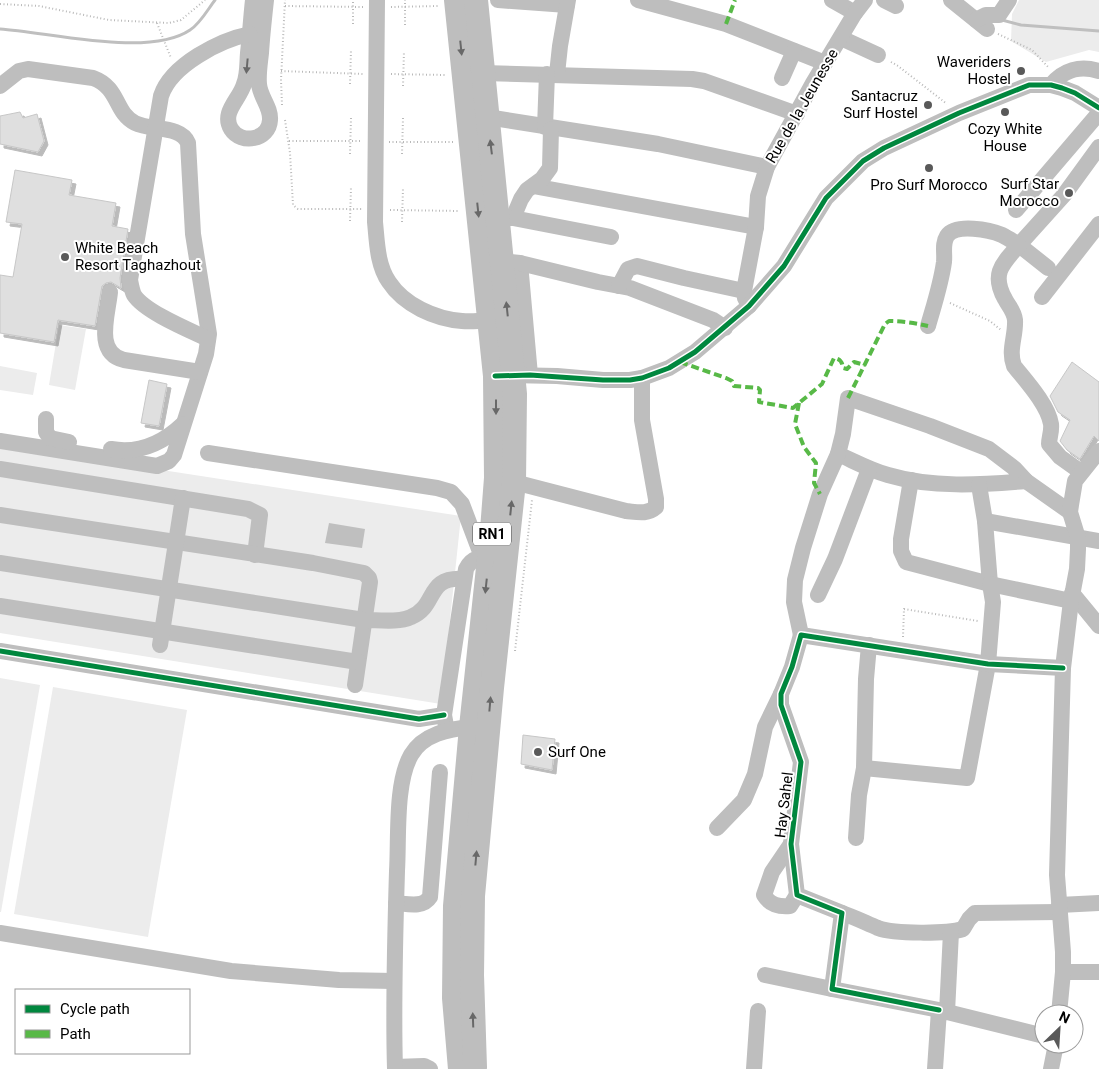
<svg xmlns="http://www.w3.org/2000/svg" width="1099" height="1069" font-family="Roboto,sans-serif">
  <style>
    .green { fill: #ececec }
    .water { fill: #bfbfbf }
    .lines { fill: none; stroke-linecap: round; stroke-linejoin: round }
    .stream { stroke: #bfbfbf; stroke-width: 3 }
    .building { fill: #dfdfdf; stroke: #c7c7c7; filter: url(#shadow) }
    .path { stroke: #b9b9b9; stroke-width: 2; stroke-dasharray: 1 2.5; stroke-linecap: butt }
    .minor { stroke: #bebebe; stroke-width: 16 }
    .highway { stroke: #bebebe; stroke-width: 24 }
    .quiet { stroke: #58b947; stroke-width: 4; stroke-dasharray: 8 4; stroke-linecap: butt }
    .cycleway-casing { stroke: #fff; stroke-width: 8 }
    .cycleway { stroke: #00873e; stroke-width: 5 }
    .oneway { fill: #686868 }
    .poi-dot { fill: #595959; stroke: #fff; stroke-width: 2 }
    .labels { text-anchor: middle; dominant-baseline: central; stroke-width: 4; stroke-linejoin: round; paint-order: stroke }
    .shield { fill: #fff; stroke: #4c4c4c; stroke-width: 1 }
    .shield-label { font-size: 14px; font-weight: bold; fill: #000 }
    .poi-label { font-size: 15px; fill: #000; stroke: #fff; text-anchor: end }
    .street-label { font-size: 15px; fill: #000; stroke: #fff }
  </style>
  <defs>
    <filter id="shadow"><feDropShadow dx="4" dy="4" stdDeviation="0" flood-color="#0004"/></filter>
  </defs>
  <rect width="100%" height="100%" fill="#fff"/>
  <g class="green">
    <polygon points="1019,0 1099,0 1099,52 1089,50 1046,62 1011,41 1012,14"/>
    <polygon points="59,325 86,329 75,390 49,385"/>
    <polygon points="0,366 37,373 33,395 0,390"/>
    <polygon points="0,445 461,516 441,704 0,633"/>
    <polygon points="0,678 40,685 1,912 0,912"/>
    <polygon points="53,687 187,710 148,937 14,914"/>
  </g>
  <polygon class="water" points="329,523 365,529 362,548 325,543"/>
  <g class="lines">
    <g class="stream">
      <polyline points="1002,20 1021,25 1099,31"/>
      <path d="M0,29C49,32 149,58 190,30C200,24 208,9 215,0"/>
    </g>
  </g>
  <g class="building">
    <polygon points="20,112 23,118 37,114 44,141 38,152 0,144 0,116"/>
    <polygon points="15,170 72,180 69,195 116,203 112,226 128,229 120,278 121,288 111,282 106,283 102,286 95,326 58,320 54,342 0,333 0,275 13,277 22,224 6,222"/>
    <polygon points="1072,362 1099,382 1099,441 1094,436 1080,459 1067,450 1060,441 1070,420 1058,412 1050,396"/>
    <polygon points="149,380 167,384 159,426 141,423"/>
    <polygon points="523,735 555,739 552,770 521,764"/>
  </g>
  <g class="lines">
    <g class="path">
      <polyline points="0,4 39,6 109,20 169,23 181,20 205,0"/>
      <polyline points="285,6 364,7"/>
      <polyline points="391,7 439,6"/>
      <polyline points="157,23 171,58"/>
      <polyline points="353,24 353,0"/>
      <polyline points="405,25 405,0"/>
      <polyline points="998,34 1032,50 1049,68"/>
      <polyline points="891,62 898,66 947,104"/>
      <polyline points="281,71 364,74"/>
      <polyline points="391,74 446,75"/>
      <polyline points="350,84 351,50"/>
      <polyline points="403,86 404,51"/>
      <polyline points="282,105 281,80 285,0"/>
      <polyline points="285,120 290,153 293,205 298,209 363,209"/>
      <polyline points="289,141 361,141"/>
      <polyline points="389,142 454,142"/>
      <polyline points="350,154 351,118"/>
      <polyline points="402,154 403,118"/>
      <polyline points="390,210 460,211"/>
      <polyline points="350,221 351,187"/>
      <polyline points="402,222 403,188"/>
      <polyline points="950,303 990,321 1001,330"/>
      <polyline points="903,637 904,609 978,621"/>
      <polyline points="515,651 532,500"/>
    </g>
    <g class="minor">
      <path d="M253,0C251,18 250,36 248,53C247,64 248,74 244,84C240,99 221,112 231,129C241,145 269,140 270,120C271,107 260,97 259,84C258,74 260,63 261,53C262,36 264,18 266,0"/>
      <path d="M377,0L375,222C377,241 377,265 389,282C404,305 435,319 462,321C471,322 480,321 489,320"/>
      <polyline points="498,0 567,5"/>
      <polyline points="638,0 726,24 825,63"/>
      <polyline points="832,0 855,13"/>
      <polyline points="884,0 896,6"/>
      <polyline points="951,0 987,29"/>
      <polyline points="976,20 986,15 999,15 1009,0"/>
      <polyline points="841,38 878,55"/>
      <polyline points="483,73 692,79 704,81 797,114"/>
      <polyline points="557,74 560,46 568,0"/>
      <polyline points="782,78 794,51"/>
      <path d="M1051,85C1063,70 1080,65 1099,71"/>
      <path d="M0,86L19,71L28,69L93,78C120,88 114,112 135,123C151,131 181,125 188,143L193,234L209,334L206,354L174,455L169,461L157,466L0,441"/>
      <polyline points="487,117 658,144 767,167"/>
      <polyline points="545,127 547,74"/>
      <polyline points="533,186 756,227"/>
      <polyline points="1016,210 1099,113"/>
      <polyline points="498,218 513,218 521,199 527,190 542,179 550,168 551,129"/>
      <polyline points="513,218 611,237"/>
      <polyline points="510,262 520,263 530,375"/>
      <polyline points="520,263 598,282 630,288 713,320 725,328"/>
      <polyline points="1048,268 1019,245 1064,195 1099,147"/>
      <polyline points="619,286 628,269 637,266 684,278 744,291"/>
      <path d="M110,292C108,314 94,353 124,360L200,372"/>
      <polyline points="1042,297 1099,224"/>
      <polyline points="749,306 745,298 744,291 756,227 758,196 767,167 813,83 855,13 865,0"/>
      <path d="M928,326C934,305 941,284 944,262C945,253 942,244 947,236C956,223 990,230 1002,235C1008,238 1014,242 1019,245C1002,264 991,274 1005,299C1009,307 1014,311 1015,320C1016,336 1008,350 1014,366C1026,381 1048,405 1051,424C1052,431 1049,438 1049,444L1060,457L1081,472"/>
      <path d="M208,339C189,330 145,312 134,295C132,291 131,285 130,280L161,96C171,65 220,40 250,34"/>
      <polyline points="504,375 557,376 603,380 630,380 642,378 669,368 695,352 749,306 784,266 826,198 863,161 884,148 959,113 1029,85 1051,85 1062,88 1075,93 1099,108"/>
      <path d="M848,398L930,426L989,449L1014,468L1026,481C980,485 932,488 888,475C870,470 854,461 838,454L843,434Z"/>
      <polyline points="46,419 46,432 50,438 69,442"/>
      <path d="M111,449C139,454 163,443 183,424"/>
      <polyline points="208,453 437,488 451,492 462,504 482,557"/>
      <polyline points="0,469 248,509 260,515 255,555"/>
      <polyline points="911,480 901,539 901,551 906,562 990,584 985,521 979,485"/>
      <polyline points="1026,481 1070,512"/>
      <path d="M514,482L626,511C637,512 647,515 656,507V499L642,420V378"/>
      <polyline points="0,515 313,563 364,573 369,578 370,582 355,685"/>
      <polyline points="985,521 1099,541"/>
      <path d="M0,563L364,620C379,620 398,623 411,617C438,606 425,576 464,579"/>
      <polyline points="1072,593 1099,626"/>
      <polyline points="818,595 835,559 869,469"/>
      <polyline points="0,606 358,662"/>
      <polyline points="801,635 794,602 795,580 803,548 820,494 838,454"/>
      <polyline points="160,645 183,498"/>
      <polyline points="0,651 419,719 444,715"/>
      <path d="M446,726L444,715L466,569C472,557 480,557 492,558"/>
      <polyline points="864,768 967,778 988,664 993,602 990,584 1071,601"/>
      <polyline points="717,828 744,800 755,774 765,727 781,694"/>
      <polyline points="856,838 859,795 864,768 866,679 869,645"/>
      <path d="M791,844L772,872L764,895C770,905 779,907 790,906L797,895"/>
      <path d="M396,903C408,904 423,908 430,897L440,772"/>
      <polyline points="1059,905 1099,903"/>
      <path d="M842,913C854,917 866,923 878,928C894,934 947,934 963,929L969,919L975,913L1059,912"/>
      <polyline points="0,933 231,971 339,980 394,981"/>
      <polyline points="1063,972 1099,972"/>
      <polyline points="765,975 832,989"/>
      <polyline points="939,1010 832,989 842,913 797,895 791,844 801,762 781,705 781,694 792,667 801,635 988,664 1063,668"/>
      <polyline points="947,1012 951,932"/>
      <polyline points="1059,1014 1063,972 1063,952 1057,875 1063,668 1071,601 1077,569 1078,549 1078,538 1070,512 1071,505 1075,481 1099,451"/>
      <polyline points="395,1067 424,1066 430,1069"/>
      <path d="M395,1069C393,1003 395,937 397,871C399,838 395,783 411,755C423,734 449,729 471,727"/>
      <polyline points="754,1069 758,1011"/>
      <polyline points="935,1069 939,1010 1044,1036"/>
      <polyline points="1051,1069 1056,1044"/>
    </g>
    <g class="highway">
      <polyline points="456,0 495,376 496,478 492,530 471,727 455,906 454,998 460,1069"/>
      <polyline points="475,1067 472,975 473,896 492,688 514,482 515,394 476,0"/>
    </g>
    <g class="quiet">
      <polyline points="726,24 735,0"/>
      <path d="M680,362L726,378L732,381L734,386L758,388L760,390L759,402L793,408L822,384L834,358C841,359 842,362 843,368L847,369L854,362L865,365"/>
      <path d="M848,398L885,324L889,321C902,321 915,323 928,326"/>
      <polyline points="799,403 795,424 804,447 816,463 814,483 820,494"/>
    </g>
    <defs>
      <g id="cycleway">
        <polyline points="495,376 530,375 603,380 630,380 642,378 669,368 695,352 749,306 784,266 826,198 863,161 884,148 959,113 1029,85 1051,85 1062,88 1075,93 1099,108"/>
        <polyline points="0,651 419,719 444,715"/>
        <polyline points="939,1010 832,989 842,913 797,895 791,844 801,762 781,705 781,694 792,667 801,635 988,664 1063,668"/>
      </g>
    </defs>
    <use href="#cycleway" class="cycleway-casing"/>
    <use href="#cycleway" class="cycleway"/>
  </g>
  <defs><path id="oneway-solid" d="M-6-.8H1V-3.2L6.5 0L1 3.2V.8H-6Z" transform="scale(1.25)"/></defs>
  <g class="oneway">
    <use href="#oneway-solid" transform="translate(461 48) rotate(84)"/>
    <use href="#oneway-solid" transform="translate(247 66) rotate(95)"/>
    <use href="#oneway-solid" transform="translate(491 147) rotate(-97)"/>
    <use href="#oneway-solid" transform="translate(478 210) rotate(84)"/>
    <use href="#oneway-solid" transform="translate(507 309) rotate(-96)"/>
    <use href="#oneway-solid" transform="translate(496 407) rotate(90)"/>
    <use href="#oneway-solid" transform="translate(511 508) rotate(-84)"/>
    <use href="#oneway-solid" transform="translate(486 586) rotate(96)"/>
    <use href="#oneway-solid" transform="translate(490 704) rotate(-85)"/>
    <use href="#oneway-solid" transform="translate(476 858) rotate(-85)"/>
    <use href="#oneway-solid" transform="translate(473 1020) rotate(-92)"/>
  </g>
  <g class="poi-dot">
    <circle cx="1021" cy="71" r="5"/>
    <circle cx="928" cy="105" r="5"/>
    <circle cx="1005" cy="112" r="5"/>
    <circle cx="929" cy="168" r="5"/>
    <circle cx="1069" cy="193" r="5"/>
    <circle cx="65" cy="257" r="5"/>
    <circle cx="538" cy="752" r="5"/>
  </g>
  <g class="labels">
    <rect class="shield" x="473" y="522.5" width="38" height="23" rx="4"/>
    <g class="shield-label">
      <text x="492" y="534">RN1</text>
    </g>
    <g class="poi-label">
      <text x="1011" y="62">Waveriders<tspan x="1011" dy="17">Hostel</tspan></text>
      <text x="918" y="96">Santacruz<tspan x="918" dy="17">Surf Hostel</tspan></text>
      <text x="1005" y="129" text-anchor="middle">Cozy White<tspan x="1005" dy="17">House</tspan></text>
      <text x="1059" y="184">Surf Star<tspan x="1059" dy="17">Morocco</tspan></text>
      <text x="929" y="185" text-anchor="middle">Pro Surf Morocco</text>
      <text x="75" y="248" text-anchor="start">White Beach<tspan x="75" dy="17">Resort Taghazhout</tspan></text>
      <text x="548" y="752" text-anchor="start">Surf One</text>
    </g>
    <g class="street-label">
      <text transform="translate(802 106) rotate(-60)">Rue de la Jeunesse</text>
      <text transform="translate(784 805) rotate(-83)">Hay Sahel</text>
    </g>
  </g>
  <rect x="15" y="989" width="175" height="65" fill="#ffffff" stroke="#999999"/>
  <rect x="25" y="1005" width="25" height="8" fill="#00873e" stroke="#999999"/>
  <text x="60" y="1014" font-size="15" fill="#000000">Cycle path</text>
  <rect x="25" y="1030" width="25" height="8" fill="#58b947" stroke="#999999"/>
  <text x="60" y="1039" font-size="15" fill="#000000">Path</text>
  <g transform="translate(1059 1029) rotate(25)"><circle r="24" fill="#ffffff" stroke="#999999"/>
  <path d="M0-4L9 19L0 12L-9 19Z" fill="#595959"/>
  <text y="-8" font-size="14" font-weight="bold" text-anchor="middle" fill="#000000">N</text>
  </g>
</svg>
